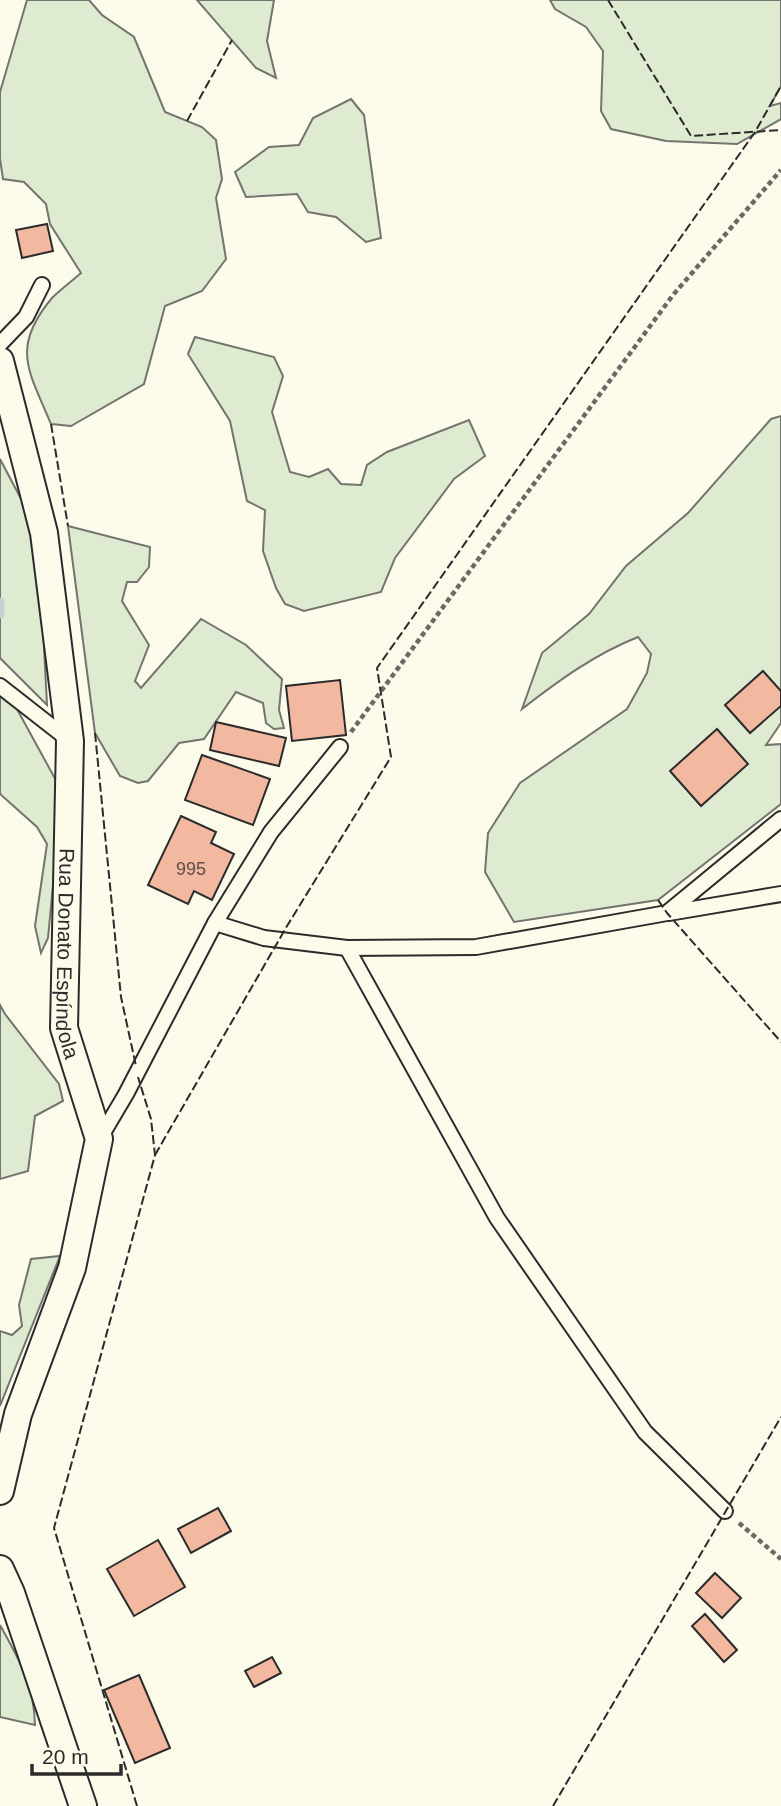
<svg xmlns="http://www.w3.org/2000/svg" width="781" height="1806" font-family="Arial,sans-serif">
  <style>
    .green { fill: #deebd1; stroke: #74746e; stroke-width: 2 }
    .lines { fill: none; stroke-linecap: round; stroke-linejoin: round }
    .stream { stroke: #c7d0d0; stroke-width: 9 }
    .building { fill: #f2b8a0; stroke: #2b2b2b; stroke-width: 2 }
    .lane-casing { stroke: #2b2b2b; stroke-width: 18 }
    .street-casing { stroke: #2b2b2b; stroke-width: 30 }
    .path { stroke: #6a6964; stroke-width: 4.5; stroke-dasharray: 5 3.5; stroke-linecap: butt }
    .lane { stroke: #fdfbea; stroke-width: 14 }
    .street { stroke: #fdfbea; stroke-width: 26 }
    .fence { stroke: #2b2b2b; stroke-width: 2; stroke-dasharray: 9 3.5; stroke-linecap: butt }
    .labels { text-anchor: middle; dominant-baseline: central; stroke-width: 5; stroke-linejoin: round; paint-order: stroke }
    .number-label { font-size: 18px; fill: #5d4e48 }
    .street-label { font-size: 21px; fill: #2b2b2b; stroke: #fdfbea }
  </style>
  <rect width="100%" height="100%" fill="#fdfbea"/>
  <g class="green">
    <path d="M27,0H89L102,15L134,37L165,112L202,127L216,140L222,179L216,198L226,259L202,291L165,306L144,384L71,426L51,424C29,371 10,348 52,298C61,289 72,281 81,273L50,224L46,204L24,182L3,179L0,159V92Z"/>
    <polygon points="197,0 274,0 267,41 276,78 256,68"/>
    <polygon points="550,0 781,0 781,86 770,106 781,103 781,119 737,144 666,141 611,129 601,111 603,51 586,27 555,9"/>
    <polygon points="351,99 364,115 381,238 366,242 336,217 308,212 297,194 246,197 235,172 269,147 299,145 313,118"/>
    <polygon points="195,337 274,357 283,376 272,412 290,472 309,477 328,469 341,484 361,485 367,465 387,452 469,420 485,456 454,479 395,558 381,592 304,611 285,604 276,588 263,551 265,510 247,501 230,421 188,354"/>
    <path d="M781,416V723L766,745L781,744V804L658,900L514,922L485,872L488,833L520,783L627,709L647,673L651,654L638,637C595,654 558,681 522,709L542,653L589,614L626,566L688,513L771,419Z"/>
    <polygon points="0,459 38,531 47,705 0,658"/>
    <polygon points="68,526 150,547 149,567 137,582 127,582 122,601 149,645 135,681 141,688 201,619 246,645 282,679 279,710 284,728 274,729 266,723 263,703 236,692 204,739 179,743 148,781 138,783 120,776 95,733"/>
    <polygon points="0,693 12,700 58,784 57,843 48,938 41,953 35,926 47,844 37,827 0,794"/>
    <polygon points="0,1005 5,1014 59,1084 63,1101 35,1116 28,1171 0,1179"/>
    <polygon points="60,1256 0,1406 0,1331 12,1335 22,1326 19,1305 31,1259"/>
    <path d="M0,1625C19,1660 34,1683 35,1725L0,1717Z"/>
  </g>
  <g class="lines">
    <polyline class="stream" points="0,602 0,614"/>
  </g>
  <g class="building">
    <polygon points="47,224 53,251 22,258 16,230"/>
    <polygon points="763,671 781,691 781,706 750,733 725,705"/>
    <polygon points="340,680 346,735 292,741 286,686"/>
    <polygon points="216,722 286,738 279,766 210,750"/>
    <polygon points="717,729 748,764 701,806 670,771"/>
    <polygon points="202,755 270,779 253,825 185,800"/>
    <polygon points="181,816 216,832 211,843 234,854 212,900 194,891 188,904 148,885"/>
    <polygon points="218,1508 231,1531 191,1553 178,1529"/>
    <polygon points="158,1540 185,1587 134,1616 107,1569"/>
    <polygon points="715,1573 741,1598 722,1618 696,1593"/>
    <polygon points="705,1614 737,1650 724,1662 692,1626"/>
    <polygon points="272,1657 281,1673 254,1687 245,1671"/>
    <polygon points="139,1675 170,1748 135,1763 104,1690"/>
  </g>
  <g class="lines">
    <defs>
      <g id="lane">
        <polyline points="0,344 26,317 42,285"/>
        <polyline points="0,686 69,740"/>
        <polyline points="669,913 781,894"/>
        <polyline points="215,923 264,938 347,948 476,947 667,913 781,819"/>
        <polyline points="347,948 497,1218 645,1432 725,1511"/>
        <polyline points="100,1138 126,1094 215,923 271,832 340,747"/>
      </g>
      <g id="street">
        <path id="s1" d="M0,361L44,533L70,741L64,1028L99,1139L72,1268L18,1414L0,1491"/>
        <polyline points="0,1569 11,1593 83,1806"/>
      </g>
    </defs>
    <use href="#lane" class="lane-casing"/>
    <use href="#street" class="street-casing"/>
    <g class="path">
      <polyline points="351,732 673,295 781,170"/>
      <polyline points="739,1523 781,1559"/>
    </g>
    <use href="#lane" class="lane"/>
    <use href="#street" class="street"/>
    <g class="fence">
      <polyline points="608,0 691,136 781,130"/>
      <polyline points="187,121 232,40"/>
      <polyline points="51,424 68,526"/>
      <polyline points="95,733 121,997 136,1066"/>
      <polyline points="658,900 667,913 781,1042"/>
      <polyline points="155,1155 287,926 391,757 377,668 755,132 781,86"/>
      <polyline points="137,1806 54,1528 155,1155 151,1119 138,1077"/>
      <polyline points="553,1806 781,1417"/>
    </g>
  </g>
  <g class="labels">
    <g class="number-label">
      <text x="191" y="869">995</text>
    </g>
    <g class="street-label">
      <text stroke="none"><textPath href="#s1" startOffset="600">Rua Donato Espíndola</textPath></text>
    </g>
  </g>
  <path d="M32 1764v10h89v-10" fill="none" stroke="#2b2b2b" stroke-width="3.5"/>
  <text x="42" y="1764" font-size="21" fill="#2b2b2b" stroke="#fdfbea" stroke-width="5" paint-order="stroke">20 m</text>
</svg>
